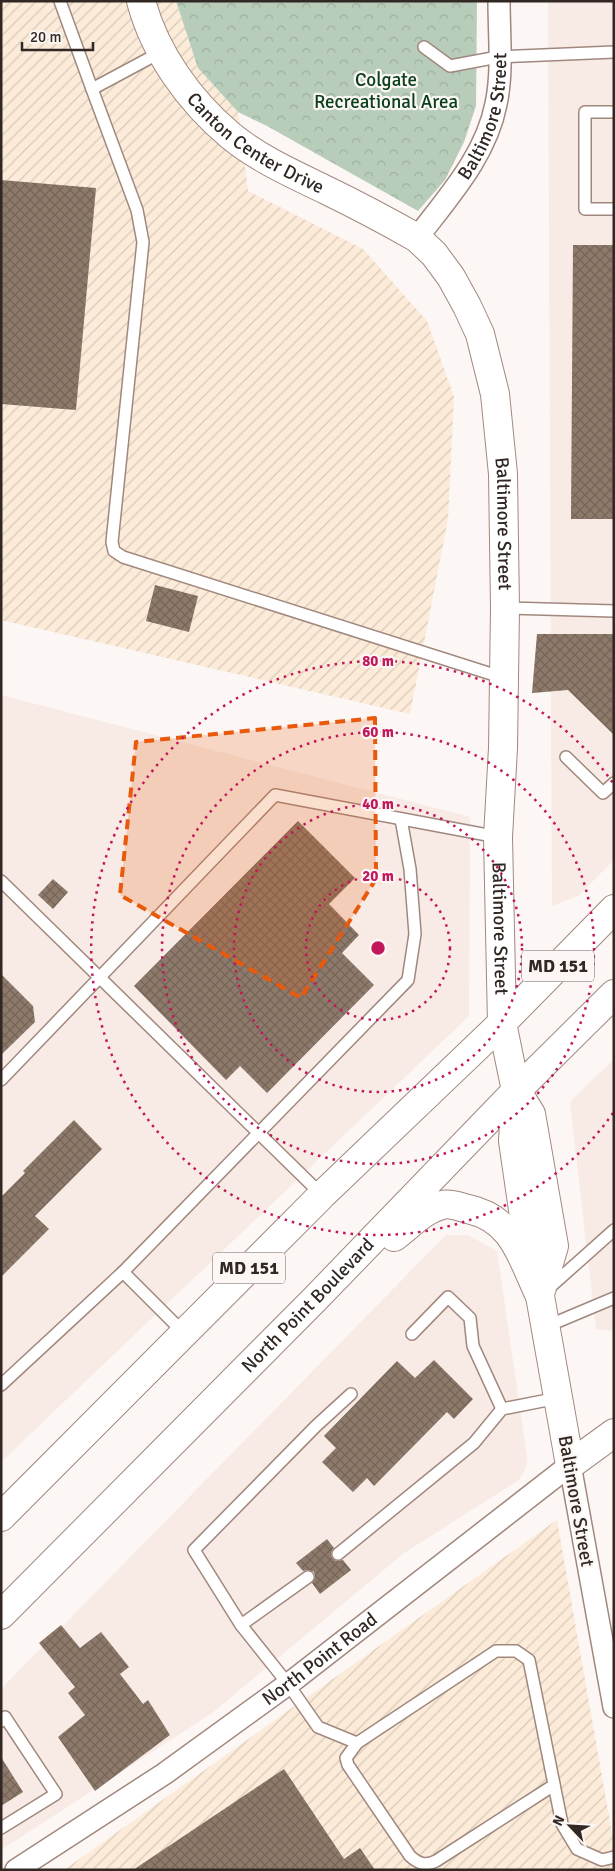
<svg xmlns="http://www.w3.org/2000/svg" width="615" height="1871" font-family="Signika,sans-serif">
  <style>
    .built { fill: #f8eae4 }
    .industrial { fill: url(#industrial-furrows) }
    .park { fill: url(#park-crowns) }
    .building { fill: url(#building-cross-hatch) }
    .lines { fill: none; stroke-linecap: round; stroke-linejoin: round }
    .lane-casing { stroke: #a1887e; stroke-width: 14 }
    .street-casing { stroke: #a1887e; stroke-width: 24 }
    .secondary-casing { stroke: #a1887e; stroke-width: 30 }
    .primary-casing { stroke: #a1887e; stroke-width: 30 }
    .lane { stroke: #fff; stroke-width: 11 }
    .street { stroke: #fff; stroke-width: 21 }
    .secondary { stroke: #fff; stroke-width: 28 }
    .primary { stroke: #fff; stroke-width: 28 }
    .marked { fill: #e8590c; fill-opacity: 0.2; stroke: #e8590c; stroke-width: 4; stroke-dasharray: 10 6; stroke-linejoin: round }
    .ring { fill: none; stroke: #c2185b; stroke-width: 2.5; stroke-dasharray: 2.5 5 }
    .labels { text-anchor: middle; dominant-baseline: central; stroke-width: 4.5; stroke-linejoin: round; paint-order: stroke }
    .shield { fill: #fcf6f4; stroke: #6e6562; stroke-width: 1 }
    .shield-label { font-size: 18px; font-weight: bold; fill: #312723 }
    .park-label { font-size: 19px; fill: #09401b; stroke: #fcf6f4 }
    .street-label { font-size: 19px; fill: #312723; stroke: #fcf6f4 }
    .centre { fill: #c2185b; stroke: #fcf6f4; stroke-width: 2.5 }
    .ring-label { font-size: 15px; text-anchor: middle; font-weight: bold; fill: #c2185b; stroke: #fcf6f4; stroke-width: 4.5; stroke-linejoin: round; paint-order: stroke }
  </style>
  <defs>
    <pattern id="industrial-furrows" width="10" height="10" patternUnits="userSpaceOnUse" patternTransform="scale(1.25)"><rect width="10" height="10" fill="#fbebd8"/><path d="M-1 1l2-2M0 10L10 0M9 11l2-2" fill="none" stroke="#d8cab9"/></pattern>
    <pattern id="park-crowns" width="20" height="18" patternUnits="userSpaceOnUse" patternTransform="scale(1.25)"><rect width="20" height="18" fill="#b7cdba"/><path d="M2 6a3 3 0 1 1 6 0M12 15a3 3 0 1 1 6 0" fill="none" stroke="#9eb0a0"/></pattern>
    <pattern id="building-cross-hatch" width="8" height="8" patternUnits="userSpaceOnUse" patternTransform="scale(1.25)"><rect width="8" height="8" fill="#8e7a6b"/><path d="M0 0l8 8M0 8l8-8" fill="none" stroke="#756458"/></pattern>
  </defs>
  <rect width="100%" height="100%" fill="#fcf6f4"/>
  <g class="built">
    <polygon points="548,1 614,1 614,860 578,896 552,906"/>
    <polygon points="1,695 470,817 469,1016 1,1462"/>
    <polygon points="614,1059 614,1331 596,1329 570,1102"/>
    <polygon points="446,1235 468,1235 497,1251 527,1456 526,1468 519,1480 404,1553 212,1713 1,1850 1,1689"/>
  </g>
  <g class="industrial">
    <polygon points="1,1 176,1 198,68 238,112 248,191 363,249 427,321 454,397 448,519 410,714 1,620"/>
    <polygon points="557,1520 614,1845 614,1870 64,1870"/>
  </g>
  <polygon class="park" points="176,1 477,1 476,106 464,142 445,180 418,211 267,126 238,112 198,68"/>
  <g class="building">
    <polygon points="1,180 96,188 76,410 1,404"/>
    <polygon points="573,245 614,245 614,519 571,519"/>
    <polygon points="155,585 198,596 189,632 146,621"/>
    <polygon points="537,634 614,634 614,735 568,690 532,693"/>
    <polygon points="298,821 355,878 329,904 359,935 342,953 374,985 267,1093 240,1066 226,1080 134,986"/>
    <polygon points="53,879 68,892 53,909 38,895"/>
    <polygon points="1,974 33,1006 35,1022 1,1055"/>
    <polygon points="74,1120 102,1149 35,1216 49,1229 1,1277 1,1197 25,1173 23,1171"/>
    <polygon points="434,1360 473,1399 454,1419 447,1412 374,1486 367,1478 353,1492 322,1462 336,1448 324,1436 397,1361 415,1378"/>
    <polygon points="327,1539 334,1548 331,1552 332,1558 336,1561 343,1560 351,1570 320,1594 312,1583 315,1577 314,1572 308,1570 303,1571 296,1563"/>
    <polygon points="61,1625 80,1648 101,1632 129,1667 120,1674 143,1704 148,1700 170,1735 95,1791 58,1737 85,1715 68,1693 75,1687 39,1643"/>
    <polygon points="1,1757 23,1792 1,1806"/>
    <polygon points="284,1769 344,1859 360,1848 375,1870 133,1870"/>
  </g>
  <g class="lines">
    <defs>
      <g id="lane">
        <polyline points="60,1 92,89 161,52"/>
        <polyline points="424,47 450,66 498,57 614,52"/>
        <polyline points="92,89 137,210 143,242 112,542 114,551 123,557 504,678"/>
        <polyline points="614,112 585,112 585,209 614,209"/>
        <polyline points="505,608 614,611"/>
        <polyline points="566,757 603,793 614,783"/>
        <polyline points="1,881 322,1195"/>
        <polyline points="1,1080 275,795 498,837"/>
        <polyline points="123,1272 408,980 415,934 410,869 401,819"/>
        <polyline points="549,1288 614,1230"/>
        <polyline points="545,1327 614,1298"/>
        <polyline points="412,1334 448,1297 470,1318 473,1346 502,1409"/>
        <polyline points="1,1385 123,1272 184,1333"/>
        <polyline points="338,1554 474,1443 502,1409 558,1398"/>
        <polyline points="308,1577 241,1625 288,1684 318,1727 357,1743 496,1651 516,1651 529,1660 562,1824 577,1849 602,1860 614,1857"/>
        <polyline points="241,1625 194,1550 316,1426 351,1394"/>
        <polyline points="1,1721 5,1717 56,1794 1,1828"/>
        <path d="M357,1743L346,1758L348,1765L410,1856C419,1864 425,1866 436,1861L554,1785"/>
      </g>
      <g id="street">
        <path id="s1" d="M417,238C448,197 486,156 496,104C503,72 499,34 499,1"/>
        <path id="s2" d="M16,1870L164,1774L295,1679L570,1465L614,1707"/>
      </g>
      <g id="secondary">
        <path id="s3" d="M141,1C155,53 189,101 231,136C259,159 293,174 326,190C357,205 387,221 417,238L434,254L451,277L467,306L480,334L495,394L503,474L505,608L503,748L498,837L502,1023L516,1091L513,1141L529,1251L540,1296L570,1465L614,1433"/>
        <polyline points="518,1093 531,1114 554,1246 540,1294"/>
      </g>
      <g id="primary">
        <path d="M394,1237C408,1227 424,1209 442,1205C449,1203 461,1207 468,1209C514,1219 521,1257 540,1296"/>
        <polyline points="1,1517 322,1195 502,1023 614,909"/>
        <path id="s4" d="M1,1615L316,1298L516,1091L614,994"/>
      </g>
    </defs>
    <use href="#lane" class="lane-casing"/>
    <use href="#street" class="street-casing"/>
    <use href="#secondary" class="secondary-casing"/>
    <use href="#primary" class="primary-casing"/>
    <use href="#lane" class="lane"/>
    <use href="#street" class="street"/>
    <use href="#secondary" class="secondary"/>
    <use href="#primary" class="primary"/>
  </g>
  <path class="marked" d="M375,718L376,879L301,998L120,895L136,742Z"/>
  <g class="ring">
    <circle cx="378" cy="948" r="72"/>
    <circle cx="378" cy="948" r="144"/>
    <circle cx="378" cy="948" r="216"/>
    <path d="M613 1113A287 287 0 1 1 613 783"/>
  </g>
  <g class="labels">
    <g class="shield">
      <rect x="522" y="950.5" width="72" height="31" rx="4"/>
      <rect x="213" y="1252.5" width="72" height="31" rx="4"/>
    </g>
    <g class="shield-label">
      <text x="558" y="966">MD 151</text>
      <text x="249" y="1268">MD 151</text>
    </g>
    <g class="park-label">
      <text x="386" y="80">Colgate<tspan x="386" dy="22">Recreational Area</tspan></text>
    </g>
    <g class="street-label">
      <text stroke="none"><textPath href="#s1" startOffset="142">Baltimore Street</textPath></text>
      <text stroke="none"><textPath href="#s3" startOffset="189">Canton Center Drive</textPath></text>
      <text stroke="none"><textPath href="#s3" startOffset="685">Baltimore Street</textPath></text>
      <text stroke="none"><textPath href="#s3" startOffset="1090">Baltimore Street</textPath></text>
      <text stroke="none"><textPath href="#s4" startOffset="436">North Point Boulevard</textPath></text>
      <text transform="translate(576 1501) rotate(80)">Baltimore Street</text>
      <text stroke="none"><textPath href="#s2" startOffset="370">North Point Road</textPath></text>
    </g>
  </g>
  <circle cx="378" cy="948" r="8" class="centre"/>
  <g class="ring-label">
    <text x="378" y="666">80 m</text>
    <text x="378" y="737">60 m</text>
    <text x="378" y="809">40 m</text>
    <text x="378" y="881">20 m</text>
  </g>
  <rect width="615" height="1871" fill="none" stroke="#312723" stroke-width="5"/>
  <g transform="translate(570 1826) rotate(295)" stroke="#fcf6f4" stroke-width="4" paint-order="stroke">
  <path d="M0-4L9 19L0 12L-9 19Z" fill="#312723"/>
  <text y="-8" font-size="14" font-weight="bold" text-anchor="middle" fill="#312723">N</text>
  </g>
  <path d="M22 42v8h71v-8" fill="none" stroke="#312723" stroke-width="2.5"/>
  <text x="30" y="42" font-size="15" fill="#312723" stroke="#fcf6f4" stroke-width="4" paint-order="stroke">20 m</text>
</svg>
